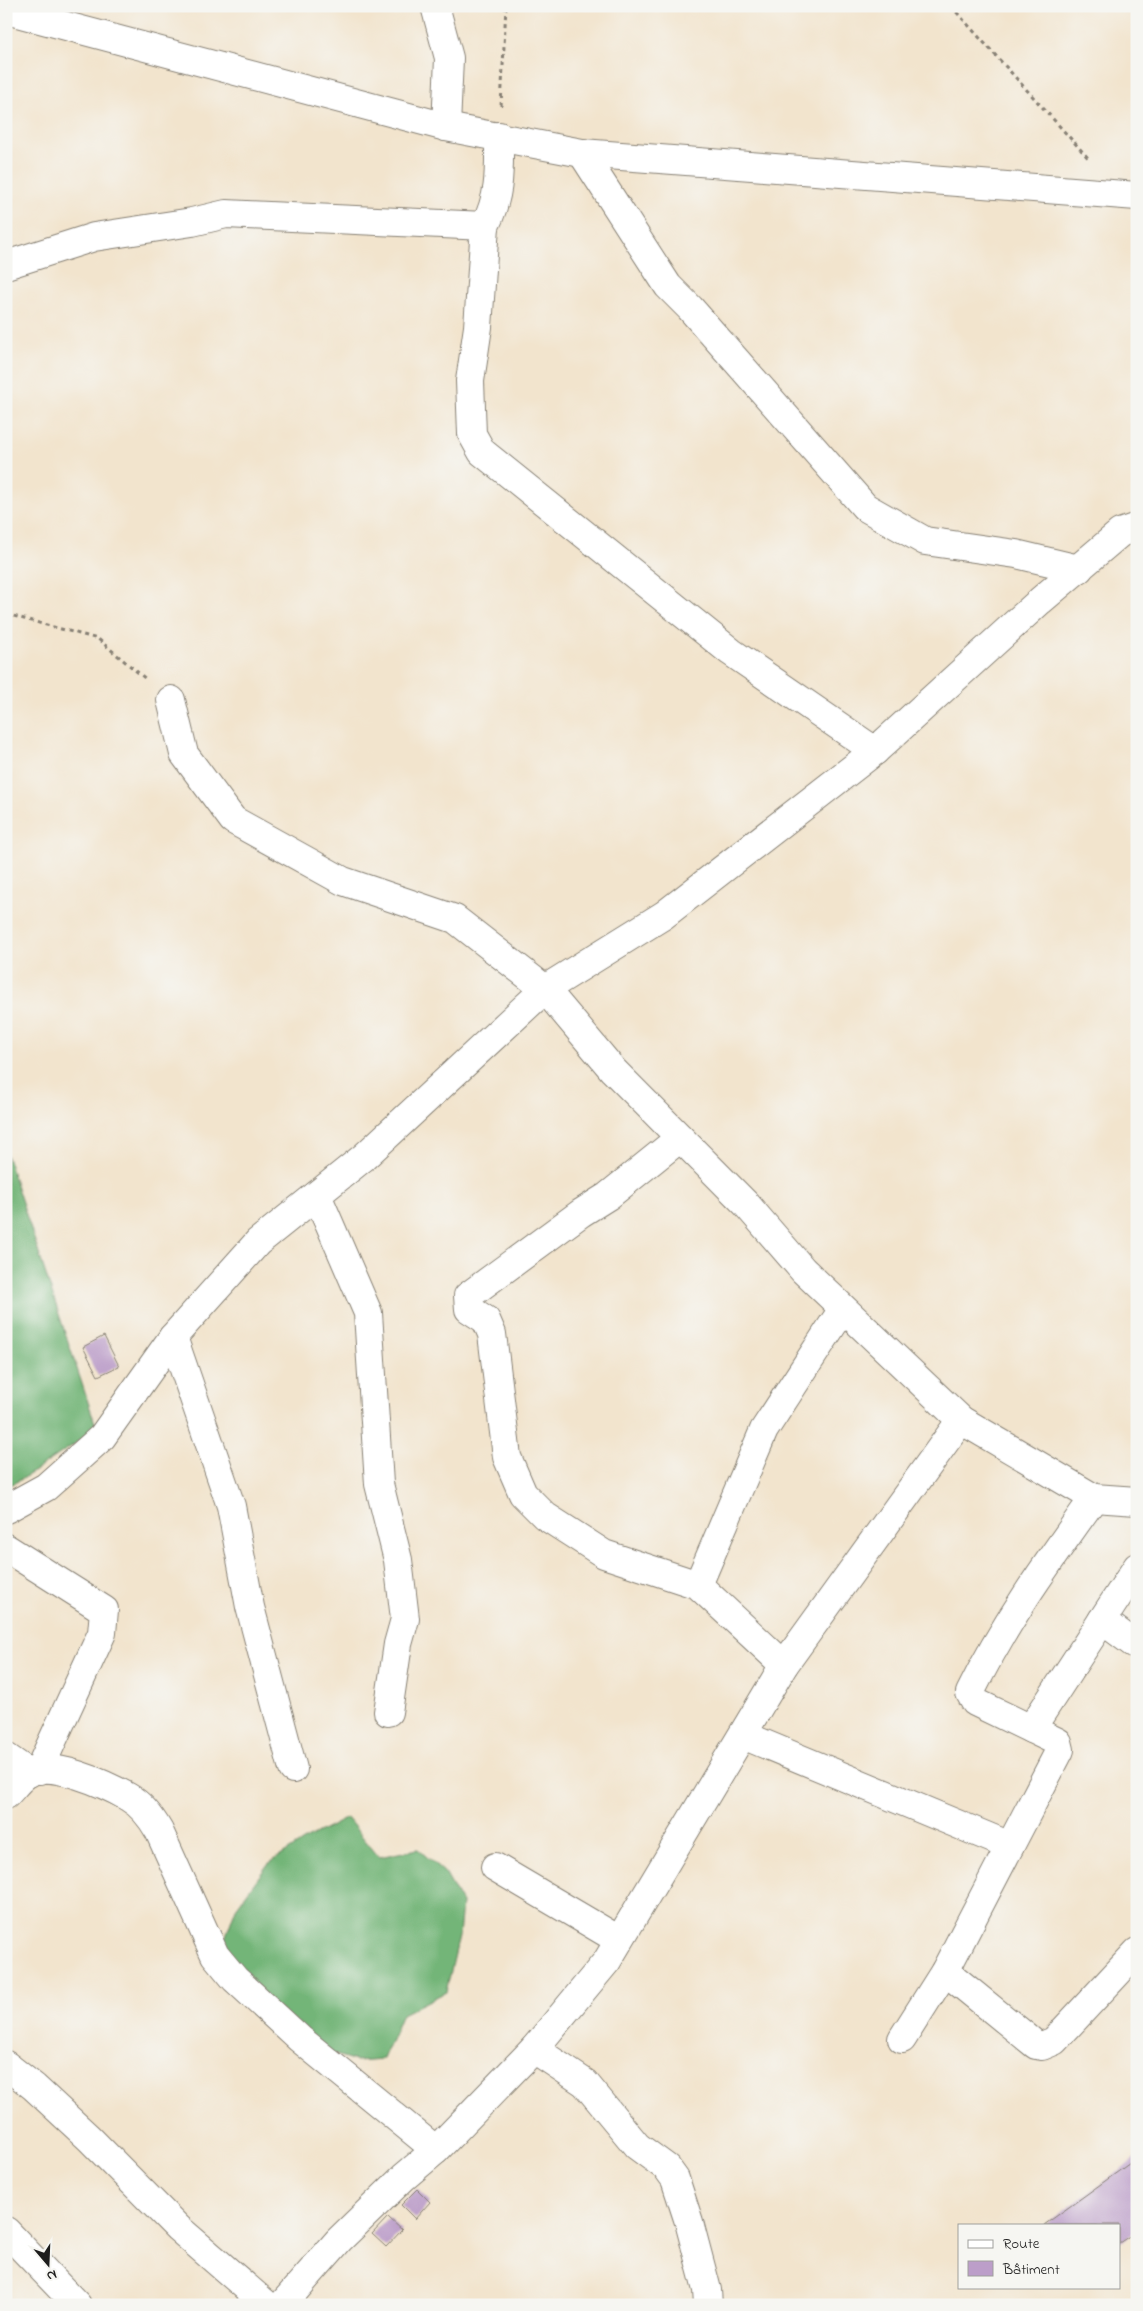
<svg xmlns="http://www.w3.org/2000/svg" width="1143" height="2311" font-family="'Indie Flower',sans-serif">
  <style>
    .forest { fill: #73b578; stroke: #48684a }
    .building { fill: #bc9ec9 }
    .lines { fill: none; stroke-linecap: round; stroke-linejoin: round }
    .minor-casing { stroke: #878074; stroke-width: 30 }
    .path { stroke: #878074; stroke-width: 3; stroke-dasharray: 4 4; stroke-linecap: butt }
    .minor { stroke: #fff; stroke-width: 28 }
  </style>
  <rect width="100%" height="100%" fill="#f6f6f2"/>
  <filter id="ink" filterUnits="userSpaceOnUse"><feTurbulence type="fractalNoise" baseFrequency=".02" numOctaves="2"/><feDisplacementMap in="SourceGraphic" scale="10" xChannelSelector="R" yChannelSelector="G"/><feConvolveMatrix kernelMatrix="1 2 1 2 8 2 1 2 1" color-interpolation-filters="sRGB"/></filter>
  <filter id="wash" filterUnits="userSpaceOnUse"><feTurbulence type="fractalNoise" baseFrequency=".0096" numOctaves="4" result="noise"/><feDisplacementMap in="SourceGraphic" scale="20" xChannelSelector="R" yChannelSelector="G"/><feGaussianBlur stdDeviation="1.12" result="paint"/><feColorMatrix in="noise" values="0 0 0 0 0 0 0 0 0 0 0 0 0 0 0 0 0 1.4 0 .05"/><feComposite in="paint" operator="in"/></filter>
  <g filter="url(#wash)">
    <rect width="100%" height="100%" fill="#f2e4cd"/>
    <g class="forest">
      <polygon points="6,1154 97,1429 24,1478 6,1487"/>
      <polygon points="347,1818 379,1857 418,1849 445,1873 462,1903 459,1937 446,1992 402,2014 383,2059 356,2061 319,2050 220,1952 236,1908 268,1864 305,1840"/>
    </g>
    <g id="blocks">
      <g class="building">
        <polygon points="104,1336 119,1366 98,1376 83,1347"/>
        <polygon points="1137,2158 1137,2231 1119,2243 1119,2225 1044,2225"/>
        <polygon points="417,2189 430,2202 415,2219 401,2205"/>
        <polygon points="388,2217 402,2230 386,2247 372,2234"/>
      </g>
    </g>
  </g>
  <g filter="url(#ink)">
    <use href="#blocks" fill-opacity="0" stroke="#878074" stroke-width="1"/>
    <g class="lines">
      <defs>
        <g id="minor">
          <polyline points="435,6 449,58 446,127"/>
          <polyline points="6,10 446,127 582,153 1137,196"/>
          <polyline points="582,153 668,286 690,308 865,507 925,541 1016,554 1079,569"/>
          <polyline points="485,226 478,327 470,381 472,434 482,452 731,652 875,751"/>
          <path d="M6,265L94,237L192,222L226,214L485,226C501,194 499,171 499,136"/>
          <polyline points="171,700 184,754 233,820 343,881 455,919 545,989 613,1070 746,1204 803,1270 961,1420 1094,1498 1137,1501"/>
          <polyline points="680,1138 608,1196 581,1213 468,1296 469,1309 486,1320 492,1334 507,1457 523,1494 545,1516 604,1554 698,1585 784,1665"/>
          <polyline points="317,1195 368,1313 379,1484 398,1560 405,1619 398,1644 388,1712"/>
          <polyline points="173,1337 231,1506 250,1607 293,1769"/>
          <polyline points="6,1509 46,1487 102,1437 173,1337 258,1242 364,1157 545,989 664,915 875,751 1040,601 1120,533 1137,527"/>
          <polyline points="6,1548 104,1610 102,1633 39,1770"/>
          <polyline points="698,1585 764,1430 843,1309"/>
          <polyline points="1102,1620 1137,1646"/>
          <polyline points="1031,1729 1137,1567"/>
          <polyline points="743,1735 1010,1846"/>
          <polyline points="6,1757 29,1773"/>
          <path d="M6,1795C13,1788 20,1778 28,1773C51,1759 107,1785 128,1797C142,1805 151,1817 159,1831L215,1955L235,1979L300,2039L436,2150"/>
          <polyline points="495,1867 619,1940"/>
          <polyline points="945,1971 1036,2045 1042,2046 1054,2041 1137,1952"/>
          <path d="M902,2039L945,1971L1060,1750L1058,1742L975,1702L970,1693C1004,1623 1049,1561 1094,1498"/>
          <polyline points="534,2049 585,2083 637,2146 667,2168 675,2179 689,2222 707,2290 708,2305"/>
          <polyline points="6,2065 34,2087 89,2138 178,2228 267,2305"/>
          <polyline points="6,2231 77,2305"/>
          <polyline points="282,2305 339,2240 404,2177 436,2150 534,2049 607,1961 784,1665 961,1420"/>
        </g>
      </defs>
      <use href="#minor" class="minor-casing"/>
      <g class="path">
        <polyline points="951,6 1090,160"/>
        <polyline points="501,106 506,6"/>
        <polyline points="6,614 98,639 147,680"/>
      </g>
      <use href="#minor" class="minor"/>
    </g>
  </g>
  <rect width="1143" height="2311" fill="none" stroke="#f6f6f2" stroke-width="25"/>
  <rect x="958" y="2224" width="162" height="65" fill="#f6f6f2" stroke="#9f9f9c"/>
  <rect x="968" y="2240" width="25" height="8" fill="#ffffff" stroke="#9f9f9c"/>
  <text x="1003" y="2248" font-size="15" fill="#1c1c1c">Route</text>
  <rect x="968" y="2261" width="25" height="15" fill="#bc9ec9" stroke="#9f9f9c"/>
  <text x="1003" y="2274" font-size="15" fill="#1c1c1c">Bâtiment</text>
  <g transform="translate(48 2264) rotate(161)" stroke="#f6f6f2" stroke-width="4" paint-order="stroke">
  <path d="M0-4L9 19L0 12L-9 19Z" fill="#1c1c1c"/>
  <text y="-8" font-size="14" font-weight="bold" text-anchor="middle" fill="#1c1c1c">N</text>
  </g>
</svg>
